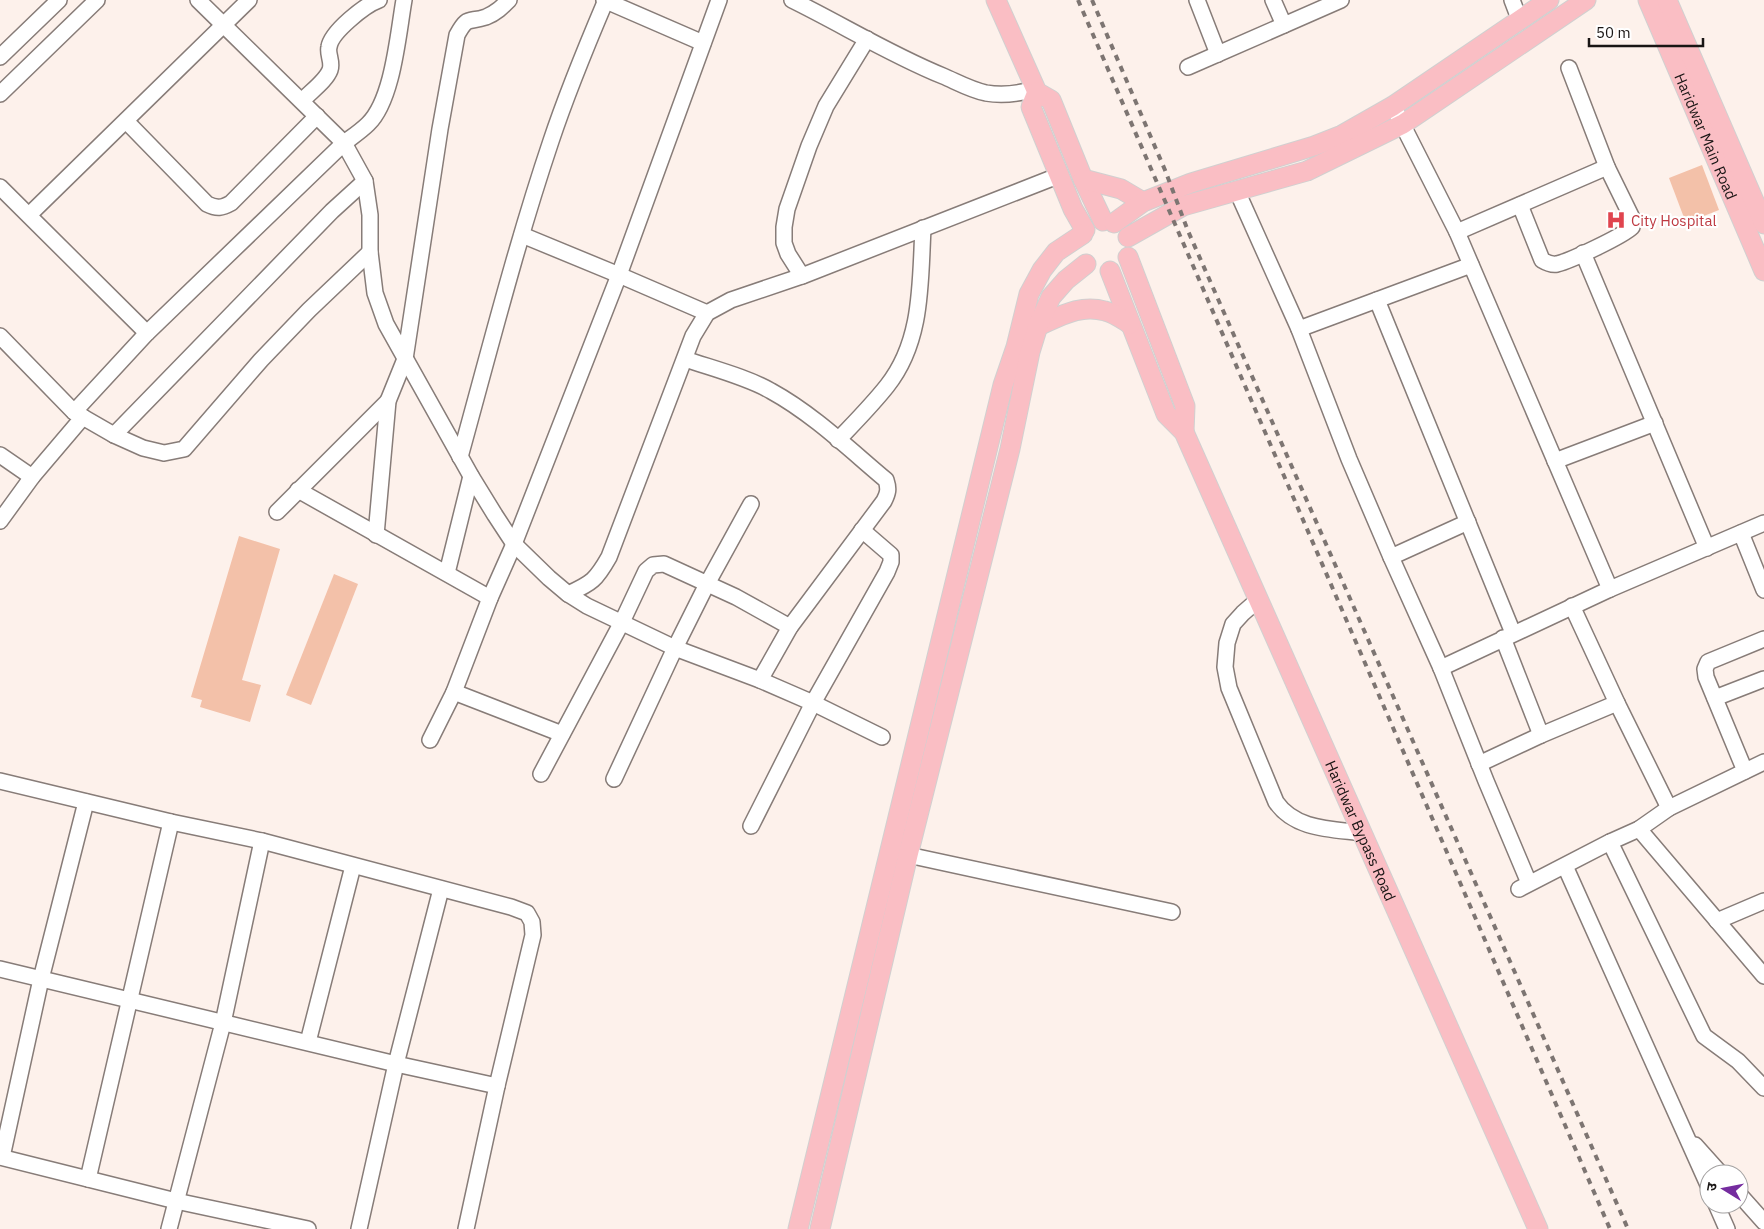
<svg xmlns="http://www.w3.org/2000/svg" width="1764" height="1229" font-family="'IBM Plex Sans','Noto Sans Devanagari',sans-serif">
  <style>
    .building { fill: #f3c1a9 }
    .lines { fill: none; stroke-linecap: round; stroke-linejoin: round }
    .minor-casing { stroke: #877c78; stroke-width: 18 }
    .major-casing { stroke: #d1d0d0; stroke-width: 21 }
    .minor { stroke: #fff; stroke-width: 15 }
    .major { stroke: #fabec4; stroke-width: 19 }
    .rail { stroke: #7d7572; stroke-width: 4; stroke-dasharray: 6 6; stroke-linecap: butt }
    .labels { text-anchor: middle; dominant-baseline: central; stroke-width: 4.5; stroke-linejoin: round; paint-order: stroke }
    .street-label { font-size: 15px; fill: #191514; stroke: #fff }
    .health-label { font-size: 15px; fill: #be3a42; stroke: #fff; text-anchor: start }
  </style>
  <rect width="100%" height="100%" fill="#fdf1eb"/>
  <g class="building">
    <polygon points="1702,165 1719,210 1686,223 1669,178"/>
    <polygon points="239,536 280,549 242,680 261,685 250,722 200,707 202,700 191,697"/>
    <polygon points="334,574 358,584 311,705 286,695"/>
  </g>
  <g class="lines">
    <defs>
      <g id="minor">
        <path d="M198,0L344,143L365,181L370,215V252L375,293L386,324L471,476L495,515L514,544L549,578L568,594C592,583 596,580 609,557L693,336L707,313L731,300L802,276L1060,175"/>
        <polyline points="604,0 703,43"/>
        <path d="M792,0C843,25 891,55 943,76C957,82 971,90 986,93C1003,96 1018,94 1035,89"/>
        <polyline points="1197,0 1218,54"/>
        <polyline points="1273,0 1284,25"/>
        <polyline points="1512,0 1520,21"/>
        <polyline points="0,57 59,0"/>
        <polyline points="1188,67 1341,0"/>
        <polyline points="0,94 97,0"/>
        <path d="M302,101C310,92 326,81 330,70C333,62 327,54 329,47C331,32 365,5 379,0"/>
        <polyline points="1393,106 1457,232 1610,589"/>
        <path d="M126,121L207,204C217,209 222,208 231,203L317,116"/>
        <polyline points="0,187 147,333"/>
        <polyline points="1237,191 1299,329 1349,459 1391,557 1441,668 1486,781 1529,883"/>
        <path d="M1520,205L1542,260C1547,263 1551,265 1557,264C1570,261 1623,236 1632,227L1633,220L1607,167L1569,68"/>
        <polyline points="29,215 249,0"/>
        <polyline points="1457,232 1607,167"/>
        <polyline points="522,235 619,275 707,313"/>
        <polyline points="1583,253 1707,548"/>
        <polyline points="802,276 788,254 784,243 784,227 787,209 809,146 826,106 867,39"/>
        <polyline points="1377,300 1513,633"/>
        <polyline points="1299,329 1471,265"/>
        <polyline points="0,336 74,412 114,435 143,448 164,453 184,449 261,360 309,310 370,252"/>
        <path d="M685,359C711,368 747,377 771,391C813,414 849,449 886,480C889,489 888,493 884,501L790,627L760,680"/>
        <path d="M74,412L147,333L344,143C352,137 361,131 368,124C393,100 398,34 404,0"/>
        <polyline points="114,435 332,211 365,181"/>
        <path d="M838,440C855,422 872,405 887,386C923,341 920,282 923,228"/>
        <polyline points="0,455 32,477"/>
        <path d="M460,457C489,352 516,245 551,141C567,93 586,47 606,0"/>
        <polyline points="1555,461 1655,423"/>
        <polyline points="298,490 490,598"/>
        <polyline points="277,512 388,401"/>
        <polyline points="0,521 32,477 83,417"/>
        <polyline points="1741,533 1764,590"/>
        <path d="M376,535L388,401L405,359L440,129L457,35C468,15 468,23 486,17C496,13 502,7 509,0"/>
        <polyline points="1391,557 1468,522"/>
        <polyline points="447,573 471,476"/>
        <polyline points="568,594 587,606 675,648 760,680 813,703 882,737"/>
        <path d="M1259,599L1243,613L1233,624L1227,643L1225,667L1229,688L1276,802C1295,830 1332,829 1363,833"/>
        <polyline points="1572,606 1617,703 1669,808"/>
        <polyline points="1503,638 1541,735"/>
        <polyline points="1441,668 1610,589 1764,523"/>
        <polyline points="454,692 562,734"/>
        <polyline points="1715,698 1764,679"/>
        <polyline points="430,740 454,692 490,598 514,544 619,275 719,0"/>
        <polyline points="1479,764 1541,735 1617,703"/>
        <polyline points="1745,771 1706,677 1705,669 1708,662 1764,639"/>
        <polyline points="541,774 622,622 646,571 653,565 664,564 736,597 790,627"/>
        <polyline points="614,779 675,648 707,584 751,504"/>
        <polyline points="0,781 171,822 262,841 511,907 527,913 532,922 533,935 497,1086 466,1229"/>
        <polyline points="751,826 813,703 887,572 891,562 891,555 862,530"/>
        <polyline points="1639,829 1764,976"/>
        <polyline points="1610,842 1704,1036 1738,1061 1764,1088"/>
        <polyline points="908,855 1172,912"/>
        <polyline points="1565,866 1709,1187"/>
        <polyline points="1519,889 1610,842 1639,829 1669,808 1764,762"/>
        <polyline points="1717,921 1764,901"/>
        <polyline points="0,969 396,1064 497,1086"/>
        <polyline points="308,1042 353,866"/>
        <polyline points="1695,1145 1721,1174"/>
        <polyline points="0,1157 176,1201 308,1229"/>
        <polyline points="2,1157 41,979 86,802"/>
        <polyline points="88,1179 171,822"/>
        <polyline points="1739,1194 1764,1222"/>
        <polyline points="1716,1204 1727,1229"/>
        <polyline points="169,1229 223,1023 262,841"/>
        <polyline points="359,1229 396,1064 441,889"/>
      </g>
      <g id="major">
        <polyline points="996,0 1037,92 1051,100 1083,179 1103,221"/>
        <path id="s1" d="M1648,0L1764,271"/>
        <polyline points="1667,0 1764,224"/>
        <polyline points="1037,92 1031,107 1073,209 1085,230"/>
        <polyline points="1083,179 1121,189 1143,202"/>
        <polyline points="1114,223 1143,202 1191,183 1314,146 1342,135 1393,106 1549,0"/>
        <polyline points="1128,237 1183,206 1307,171 1403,124 1586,0"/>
        <polyline points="1128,257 1185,406 1184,432"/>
        <path id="s2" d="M1110,271L1166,414L1184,432L1538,1229"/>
        <path d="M1038,326C1061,316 1080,304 1105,311C1114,313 1122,319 1130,324"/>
        <polyline points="798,1229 1003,385 1016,347 1029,294 1042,270 1056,252 1083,234"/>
        <polyline points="820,1229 908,855 1010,449 1030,352 1038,326 1051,297 1066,280 1086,264"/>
      </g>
    </defs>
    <use href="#minor" class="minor-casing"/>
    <use href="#major" class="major-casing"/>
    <use href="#minor" class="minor"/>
    <use href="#major" class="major"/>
    <g class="rail">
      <polyline points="1078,0 1610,1229"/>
      <polyline points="1092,0 1165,170 1188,231 1628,1229"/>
    </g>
  </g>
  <defs>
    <symbol id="hospital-bare" viewBox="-9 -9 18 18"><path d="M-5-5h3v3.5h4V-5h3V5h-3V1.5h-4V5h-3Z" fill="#e0444e" stroke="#fff" stroke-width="2.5" paint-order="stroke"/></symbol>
  </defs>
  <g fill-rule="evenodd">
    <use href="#hospital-bare" x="1602" y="206" width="28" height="28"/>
  </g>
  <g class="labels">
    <g class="street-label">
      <text stroke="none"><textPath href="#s1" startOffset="148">Haridwar Main Road</textPath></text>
      <text stroke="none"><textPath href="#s2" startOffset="615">Haridwar Bypass Road</textPath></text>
    </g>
    <g class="health-label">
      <text x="1631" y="220">City Hospital</text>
    </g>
  </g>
  <g transform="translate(1724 1189) rotate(280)"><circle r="24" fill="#ffffff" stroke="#a3a1a1"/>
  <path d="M0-4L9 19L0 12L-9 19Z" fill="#752c9f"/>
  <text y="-8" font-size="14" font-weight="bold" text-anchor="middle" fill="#191514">उ</text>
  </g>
  <path d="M1589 38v8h114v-8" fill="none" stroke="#191514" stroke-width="2.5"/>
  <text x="1596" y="38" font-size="15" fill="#191514" stroke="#ffffff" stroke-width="4" paint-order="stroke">50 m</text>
</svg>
